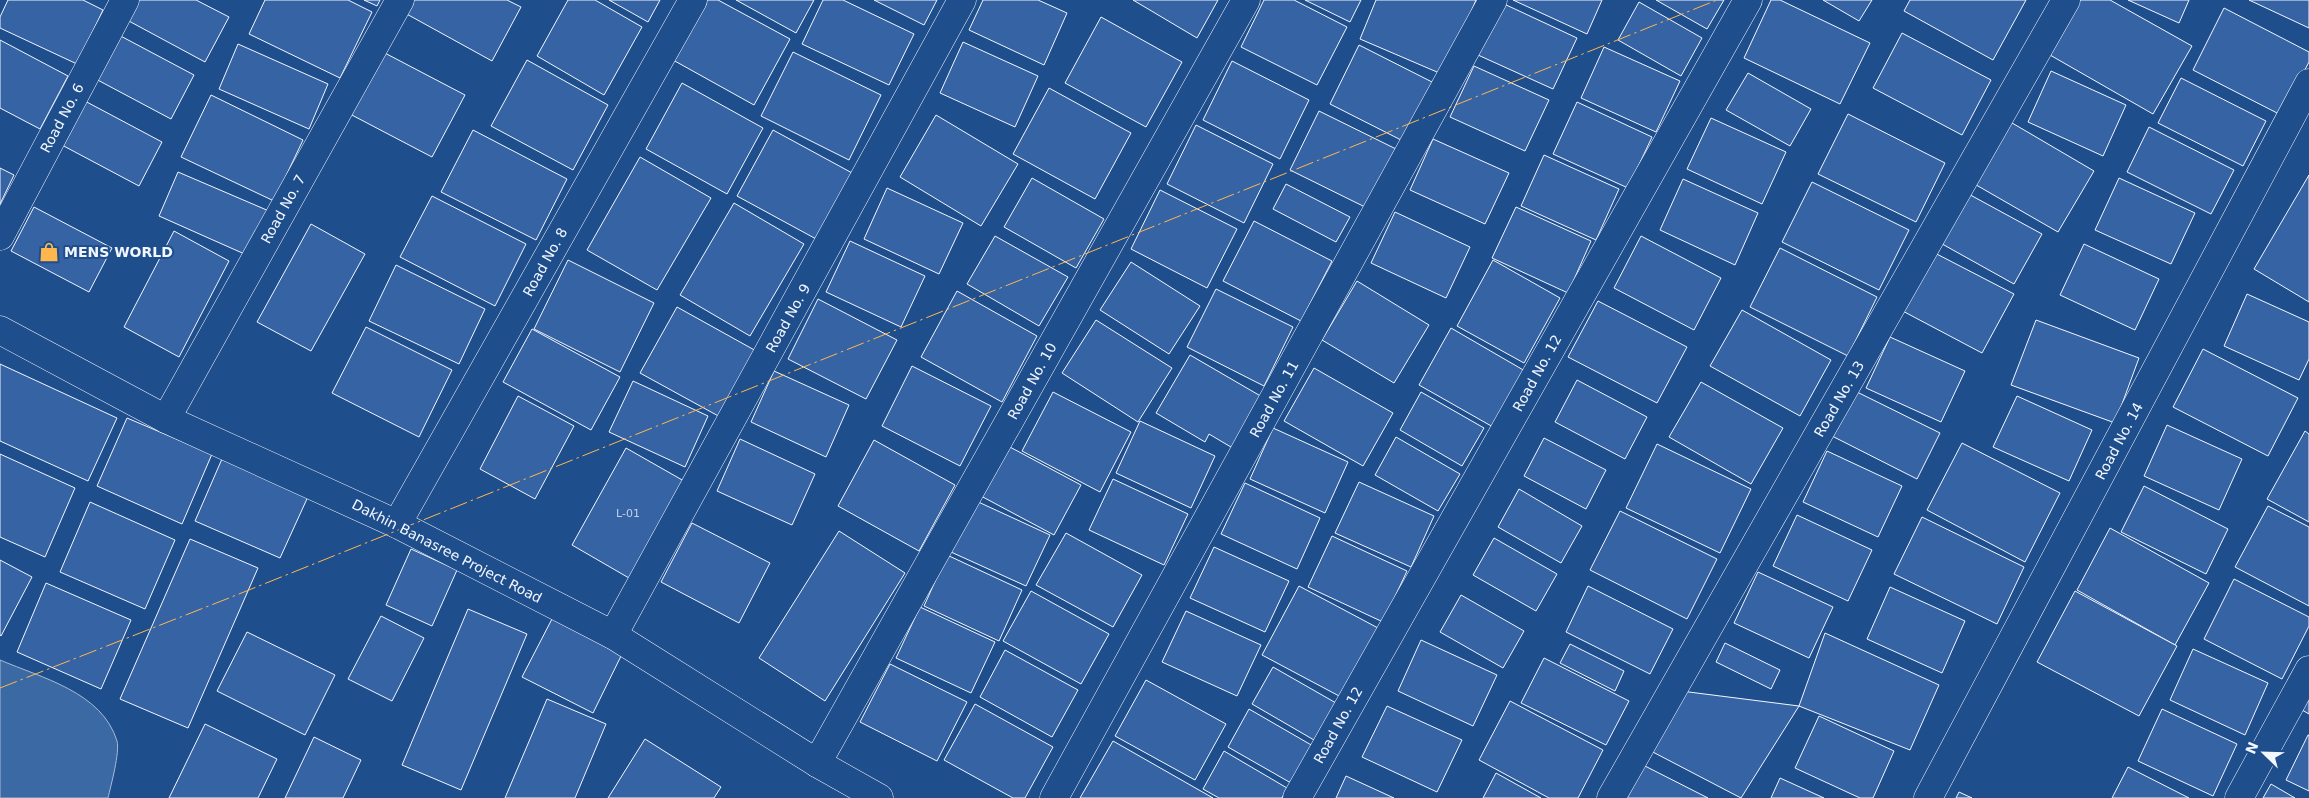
<svg xmlns="http://www.w3.org/2000/svg" width="2309" height="798" font-family="'DejaVu Sans',sans-serif">
  <style>
    .water { fill: #3b69a3; stroke: #a8bbd7 }
    .building { fill: #3563a3; stroke: #f2f6ff }
    .lines { fill: none; stroke-linecap: round; stroke-linejoin: round }
    .minor-casing { stroke: #f2f6ff; stroke-width: 29 }
    .minor { stroke: #1f4e8c; stroke-width: 28 }
    .power { stroke: #ffb74d; stroke-width: 1; stroke-dasharray: 18 4 2.5 4; stroke-linecap: butt }
    .labels { text-anchor: middle; dominant-baseline: central; stroke-width: 4; stroke-linejoin: round; paint-order: stroke }
    .number-label { font-size: 11px; fill: #c3d1e8 }
    .street-label { font-size: 14px; fill: #f2f6ff; stroke: #1f4e8c }
    .poi-label { font-size: 14px; font-weight: bold; fill: #f2f6ff; stroke: #1f4e8c; text-anchor: start }
  </style>
  <rect width="100%" height="100%" fill="#1f4e8c"/>
  <path class="water" d="M0,660C42,678 102,692 117,741C120,752 111,785 108,798H0Z"/>
  <g class="building">
    <polygon points="8,0 83,0 103,10 77,64 0,28 0,17"/>
    <polygon points="137,0 196,0 229,17 205,62 127,20"/>
    <polygon points="265,0 348,0 372,12 340,78 249,34"/>
    <polygon points="364,0 380,0 377,6"/>
    <polygon points="410,0 507,0 521,7 492,61 403,12"/>
    <polygon points="568,0 595,0 642,27 604,95 537,56"/>
    <polygon points="609,0 660,0 648,22"/>
    <polygon points="706,0 718,0 790,39 754,105 673,60"/>
    <polygon points="736,0 814,0 796,33"/>
    <polygon points="823,0 843,0 914,34 889,85 802,44"/>
    <polygon points="874,0 937,0 924,25"/>
    <polygon points="983,0 1038,0 1067,13 1044,65 969,30"/>
    <polygon points="1133,0 1218,0 1197,38"/>
    <polygon points="1264,0 1294,0 1347,27 1317,85 1241,47"/>
    <polygon points="1305,0 1361,0 1350,22"/>
    <polygon points="1376,0 1476,0 1444,75 1360,39"/>
    <polygon points="1513,0 1602,0 1587,34"/>
    <polygon points="1656,0 1724,0 1707,29"/>
    <polygon points="1771,0 1780,0 1870,43 1840,104 1744,58"/>
    <polygon points="1823,0 1872,0 1859,21"/>
    <polygon points="1910,0 2026,0 1993,60 1904,11"/>
    <polygon points="2080,0 2110,0 2192,46 2153,114 2050,55"/>
    <polygon points="2128,0 2189,0 2179,23"/>
    <polygon points="2249,0 2309,0 2309,28"/>
    <polygon points="1639,2 1702,38 1681,76 1618,40"/>
    <polygon points="1502,3 1577,38 1553,89 1478,55"/>
    <polygon points="2224,8 2309,52 2309,62 2281,115 2193,70"/>
    <polygon points="1101,17 1182,62 1146,127 1065,83"/>
    <polygon points="115,33 194,75 171,119 92,77"/>
    <polygon points="1902,33 1991,80 1962,135 1873,88"/>
    <polygon points="0,40 68,76 40,129 0,108"/>
    <polygon points="963,42 1038,76 1015,127 940,93"/>
    <polygon points="238,44 328,84 309,129 219,89"/>
    <polygon points="1359,45 1436,84 1407,143 1330,104"/>
    <polygon points="1604,47 1680,81 1656,132 1581,98"/>
    <polygon points="381,51 465,95 432,157 348,113"/>
    <polygon points="793,52 881,95 849,160 761,116"/>
    <polygon points="527,60 608,105 573,170 491,126"/>
    <polygon points="1232,61 1309,100 1280,159 1203,120"/>
    <polygon points="1474,66 1549,100 1525,151 1450,117"/>
    <polygon points="2051,71 2126,105 2103,156 2028,122"/>
    <polygon points="1748,73 1811,109 1790,146 1726,110"/>
    <polygon points="2181,78 2266,121 2243,166 2158,123"/>
    <polygon points="682,83 763,128 727,194 646,149"/>
    <polygon points="1049,88 1131,133 1095,199 1013,154"/>
    <polygon points="211,95 303,140 274,201 181,157"/>
    <polygon points="83,100 162,142 139,186 60,144"/>
    <polygon points="1577,102 1652,137 1628,188 1553,154"/>
    <polygon points="1319,111 1396,149 1367,208 1290,170"/>
    <polygon points="1848,114 1945,163 1916,222 1818,174"/>
    <polygon points="936,115 1018,164 981,226 900,177"/>
    <polygon points="1711,118 1786,152 1762,204 1687,169"/>
    <polygon points="2007,120 2094,171 2058,232 1971,182"/>
    <polygon points="1196,125 1273,164 1244,223 1167,184"/>
    <polygon points="2149,127 2234,170 2211,214 2127,172"/>
    <polygon points="473,130 567,179 536,240 441,192"/>
    <polygon points="773,130 854,174 818,240 737,196"/>
    <polygon points="1433,139 1509,173 1485,224 1410,190"/>
    <polygon points="1544,155 1619,189 1596,240 1521,206"/>
    <polygon points="640,157 711,198 657,290 587,250"/>
    <polygon points="0,168 14,175 0,204"/>
    <polygon points="178,172 269,211 249,256 159,216"/>
    <polygon points="2309,175 2309,302 2254,269"/>
    <polygon points="1032,178 1104,219 1076,268 1004,227"/>
    <polygon points="2119,178 2195,213 2171,264 2095,230"/>
    <polygon points="1683,179 1758,213 1735,265 1660,230"/>
    <polygon points="1812,182 1909,230 1879,290 1782,242"/>
    <polygon points="1286,184 1350,217 1336,242 1273,209"/>
    <polygon points="887,188 963,223 939,274 864,239"/>
    <polygon points="1160,190 1237,229 1207,288 1131,249"/>
    <polygon points="1963,191 2042,234 2014,284 1935,240"/>
    <polygon points="432,196 526,244 495,306 400,257"/>
    <polygon points="734,203 804,244 750,336 680,295"/>
    <polygon points="34,207 112,248 89,292 11,251"/>
    <polygon points="1516,207 1591,241 1568,293 1492,258"/>
    <polygon points="1395,212 1470,247 1446,298 1371,263"/>
    <polygon points="1254,221 1332,261 1301,321 1223,281"/>
    <polygon points="311,224 365,254 311,351 257,322"/>
    <polygon points="174,231 229,261 179,357 124,327"/>
    <polygon points="995,236 1068,277 1039,326 967,284"/>
    <polygon points="1641,236 1721,278 1694,330 1614,288"/>
    <polygon points="850,241 925,276 901,327 826,292"/>
    <polygon points="2084,244 2159,279 2135,330 2060,295"/>
    <polygon points="1780,248 1877,297 1848,356 1750,307"/>
    <polygon points="1929,250 2014,294 1982,353 1897,308"/>
    <polygon points="568,260 654,303 620,372 534,329"/>
    <polygon points="1493,260 1560,298 1524,363 1457,326"/>
    <polygon points="1131,262 1200,306 1169,354 1100,310"/>
    <polygon points="396,265 485,309 459,364 369,321"/>
    <polygon points="1357,281 1429,325 1394,383 1322,340"/>
    <polygon points="1216,289 1293,327 1264,386 1187,347"/>
    <polygon points="957,291 1037,336 1002,402 921,357"/>
    <polygon points="2247,294 2309,322 2309,359 2299,380 2224,346"/>
    <polygon points="818,299 897,340 866,399 788,359"/>
    <polygon points="1598,301 1687,347 1657,403 1568,357"/>
    <polygon points="677,307 758,352 722,418 640,373"/>
    <polygon points="1742,310 1831,360 1800,416 1710,366"/>
    <polygon points="1096,320 1172,368 1138,422 1062,373"/>
    <polygon points="2036,320 2139,358 2115,423 2011,385"/>
    <polygon points="366,327 452,370 419,437 332,393"/>
    <polygon points="1451,328 1525,371 1493,427 1419,385"/>
    <polygon points="532,329 620,377 591,430 503,382"/>
    <polygon points="1890,337 1965,371 1941,422 1866,388"/>
    <polygon points="2203,349 2298,398 2268,456 2173,407"/>
    <polygon points="1190,355 1276,405 1241,453 1209,434 1205,442 1156,413"/>
    <polygon points="0,364 117,418 88,481 0,441"/>
    <polygon points="912,366 991,406 960,466 882,426"/>
    <polygon points="1314,368 1393,413 1363,466 1284,421"/>
    <polygon points="774,371 849,405 826,457 751,422"/>
    <polygon points="1577,380 1647,417 1625,459 1555,422"/>
    <polygon points="633,381 708,416 685,467 609,432"/>
    <polygon points="1701,382 1783,428 1751,484 1669,437"/>
    <polygon points="1855,391 1940,433 1917,479 1832,436"/>
    <polygon points="1053,392 1131,432 1100,492 1022,451"/>
    <polygon points="1421,392 1484,428 1462,466 1400,430"/>
    <polygon points="518,396 574,426 535,499 480,469"/>
    <polygon points="2017,396 2092,430 2069,481 1993,447"/>
    <polygon points="127,418 212,454 182,524 97,486"/>
    <polygon points="1140,421 1215,456 1191,508 1116,473"/>
    <polygon points="2167,425 2242,459 2219,510 2144,476"/>
    <polygon points="1273,428 1348,462 1325,513 1250,479"/>
    <polygon points="2305,431 2309,434 2309,522 2267,499"/>
    <polygon points="1396,437 1460,474 1438,511 1375,475"/>
    <polygon points="1544,438 1606,470 1586,509 1524,476"/>
    <polygon points="740,439 815,474 792,525 717,491"/>
    <polygon points="874,440 955,485 919,551 838,506"/>
    <polygon points="1962,443 2060,493 2025,562 1927,510"/>
    <polygon points="1657,444 1751,489 1720,553 1626,508"/>
    <polygon points="1008,446 1081,485 1054,535 981,496"/>
    <polygon points="626,448 684,481 629,578 572,545"/>
    <polygon points="1827,451 1902,486 1878,537 1803,502"/>
    <polygon points="225,452 311,490 280,558 195,521"/>
    <polygon points="0,454 75,488 45,557 0,537"/>
    <polygon points="1113,479 1188,514 1164,565 1089,530"/>
    <polygon points="1359,482 1434,516 1411,567 1335,533"/>
    <polygon points="1245,483 1320,518 1297,569 1221,534"/>
    <polygon points="2144,486 2228,529 2206,574 2121,532"/>
    <polygon points="1519,489 1582,526 1561,563 1498,527"/>
    <polygon points="974,500 1050,535 1026,586 951,552"/>
    <polygon points="90,502 175,540 145,609 60,572"/>
    <polygon points="2268,506 2309,527 2309,606 2235,567"/>
    <polygon points="1620,511 1717,559 1687,619 1590,570"/>
    <polygon points="1797,515 1872,550 1848,601 1773,566"/>
    <polygon points="1922,517 2024,567 1997,624 1894,574"/>
    <polygon points="692,523 770,563 739,623 661,582"/>
    <polygon points="2110,528 2209,583 2175,645 2077,590"/>
    <polygon points="839,531 905,573 825,701 759,658"/>
    <polygon points="1066,533 1142,575 1113,627 1036,585"/>
    <polygon points="1332,536 1407,571 1383,622 1308,587"/>
    <polygon points="1494,538 1557,574 1536,611 1473,575"/>
    <polygon points="190,539 258,568 188,728 120,699"/>
    <polygon points="1214,547 1289,581 1265,632 1190,598"/>
    <polygon points="411,549 457,570 432,626 386,605"/>
    <polygon points="947,555 1022,590 999,641 924,606"/>
    <polygon points="0,560 32,577 1,636 0,635"/>
    <polygon points="1758,572 1833,607 1809,658 1734,623"/>
    <polygon points="2234,579 2309,617 2309,626 2282,679 2204,639"/>
    <polygon points="46,583 131,620 101,689 17,652"/>
    <polygon points="1299,586 1378,628 1341,697 1262,655"/>
    <polygon points="1588,586 1673,629 1650,674 1566,632"/>
    <polygon points="1890,587 1965,621 1942,673 1867,639"/>
    <polygon points="1031,591 1109,634 1081,684 1003,641"/>
    <polygon points="2075,591 2177,646 2139,716 2037,662"/>
    <polygon points="1461,595 1524,631 1503,668 1440,632"/>
    <polygon points="920,607 995,642 971,693 896,658"/>
    <polygon points="468,609 527,634 461,790 402,765"/>
    <polygon points="1186,611 1261,645 1237,696 1162,662"/>
    <polygon points="381,616 424,638 392,701 348,679"/>
    <polygon points="553,617 623,652 593,713 522,677"/>
    <polygon points="247,632 335,675 305,735 217,691"/>
    <polygon points="1825,633 1939,685 1910,750 1799,706"/>
    <polygon points="1421,640 1497,675 1473,726 1398,691"/>
    <polygon points="1725,643 1780,670 1771,689 1716,662"/>
    <polygon points="1570,644 1624,671 1615,691 1560,663"/>
    <polygon points="2193,649 2268,683 2245,735 2170,700"/>
    <polygon points="1005,650 1078,690 1052,737 980,697"/>
    <polygon points="1544,658 1629,701 1606,745 1521,703"/>
    <polygon points="890,664 967,702 937,761 860,722"/>
    <polygon points="1273,667 1336,703 1314,740 1252,704"/>
    <polygon points="1146,680 1226,724 1195,780 1115,736"/>
    <polygon points="1681,691 1799,706 1741,798 1649,750"/>
    <polygon points="547,699 606,724 575,798 505,798"/>
    <polygon points="2309,699 2309,714 2302,710"/>
    <polygon points="1510,701 1603,750 1578,798 1549,798 1479,760"/>
    <polygon points="975,704 1053,747 1025,798 1013,798 944,760"/>
    <polygon points="1387,706 1462,740 1437,792 1362,757"/>
    <polygon points="1249,709 1313,746 1291,783 1228,747"/>
    <polygon points="2162,709 2237,744 2213,796 2138,761"/>
    <polygon points="1819,716 1894,751 1873,798 1860,798 1795,768"/>
    <polygon points="205,724 277,759 258,798 169,798"/>
    <polygon points="2308,735 2309,735 2309,791 2286,780"/>
    <polygon points="314,737 361,760 343,798 285,798"/>
    <polygon points="645,739 721,787 714,798 608,798"/>
    <polygon points="1113,741 1213,798 1080,798"/>
    <polygon points="1224,751 1287,788 1282,798 1219,798 1203,789"/>
    <polygon points="1643,765 1708,798 1627,798"/>
    <polygon points="2128,767 2189,798 2112,798"/>
    <polygon points="1496,773 1541,798 1483,798"/>
    <polygon points="1346,776 1394,798 1336,798"/>
    <polygon points="1780,778 1824,798 1771,798"/>
    <polygon points="2271,784 2295,798 2263,798"/>
    <polygon points="1959,792 1972,798 1956,798"/>
  </g>
  <g class="lines">
    <defs>
      <g id="minor">
        <polyline points="0,236 125,0"/>
        <polyline points="0,330 166,419 397,524 613,635 817,763 879,798"/>
        <polyline points="166,419 400,0"/>
        <polyline points="397,524 693,0"/>
        <polyline points="613,635 962,0"/>
        <polyline points="817,763 1246,0"/>
        <polyline points="1054,798 1493,0"/>
        <polyline points="1297,798 1748,0"/>
        <polyline points="1611,798 2066,0"/>
        <polyline points="1928,798 2309,83"/>
        <polyline points="2239,798 2309,670"/>
      </g>
    </defs>
    <use href="#minor" class="minor-casing"/>
    <use href="#minor" class="minor"/>
    <polyline class="power" points="0,688 229,598 1717,0"/>
  </g>
  <defs>
    <symbol id="shop-bare" viewBox="-9 -9 18 18"><path d="M-5-2.5h2.3a2.7 3.5 0 0 1 5.4 0H5L5.5 6h-11ZM-1.5-2.5h3a1.5 2.3 0 0 0-3 0Z" fill="#ffb74d" stroke="#1f4e8c" stroke-width="2.5" paint-order="stroke"/></symbol>
  </defs>
  <g fill-rule="evenodd">
    <use href="#shop-bare" x="35" y="238" width="28" height="28"/>
  </g>
  <g class="labels">
    <g class="number-label">
      <text x="628" y="513">L-01</text>
    </g>
    <g class="street-label">
      <text transform="translate(62 118) rotate(-62)">Road No. 6</text>
      <text transform="translate(283 209) rotate(-61)">Road No. 7</text>
      <text transform="translate(545 262) rotate(-61)">Road No. 8</text>
      <text transform="translate(788 318) rotate(-61)">Road No. 9</text>
      <text transform="translate(1537 373) rotate(-61)">Road No. 12</text>
      <text transform="translate(1032 381) rotate(-61)">Road No. 10</text>
      <text transform="translate(1274 399) rotate(-61)">Road No. 11</text>
      <text transform="translate(1839 399) rotate(-60)">Road No. 13</text>
      <text transform="translate(2119 441) rotate(-62)">Road No. 14</text>
      <text transform="translate(447 551) rotate(27)">Dakhin Banasree Project Road</text>
      <text transform="translate(1338 725) rotate(-61)">Road No. 12</text>
    </g>
    <g class="poi-label">
      <text x="64" y="252">MENS WORLD</text>
    </g>
  </g>
  <g transform="translate(2264 753) rotate(293)" stroke="#1f4e8c" stroke-width="4" paint-order="stroke">
  <path d="M0-4L9 19L0 12L-9 19Z" fill="#f2f6ff"/>
  <text y="-8" font-size="14" font-weight="bold" text-anchor="middle" fill="#f2f6ff">N</text>
  </g>
</svg>
